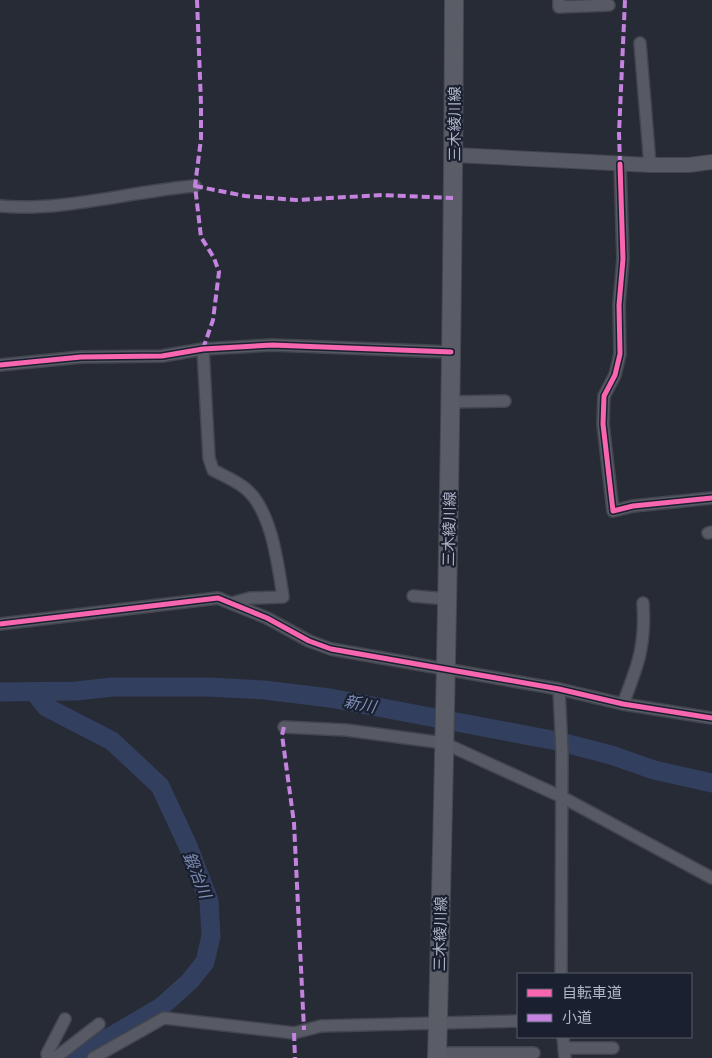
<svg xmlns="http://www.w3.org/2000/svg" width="712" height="1058" font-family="'Public Sans','Noto Sans JP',sans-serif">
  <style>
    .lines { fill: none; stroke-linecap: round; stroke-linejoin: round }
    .river { stroke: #333f5f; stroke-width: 19 }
    .minor-casing { stroke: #43464e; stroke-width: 14 }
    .tertiary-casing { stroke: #43464e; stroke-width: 16 }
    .primary-casing { stroke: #444852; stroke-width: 20 }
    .minor { stroke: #575a64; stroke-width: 11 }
    .tertiary { stroke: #575a64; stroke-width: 14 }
    .primary { stroke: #5a5c66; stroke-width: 18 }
    .quiet { stroke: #c483df; stroke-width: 4; stroke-dasharray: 8 4; stroke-linecap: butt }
    .cycleway-casing { stroke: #1a2030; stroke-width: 8 }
    .cycleway { stroke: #f766af; stroke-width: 5 }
    .labels { text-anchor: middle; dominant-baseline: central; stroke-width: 4.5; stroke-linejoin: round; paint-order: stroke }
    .street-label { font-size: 15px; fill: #b0b6c8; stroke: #1a2030 }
    .water-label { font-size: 16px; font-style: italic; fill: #7e8db5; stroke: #1a2030 }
  </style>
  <rect width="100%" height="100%" fill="#272b35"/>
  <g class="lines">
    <g class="river">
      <polyline points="0,692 76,691 112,687 208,687 264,690 330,698 557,741 611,755 654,770 712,783"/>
      <polyline points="35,693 46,707 112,741 160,786 188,846 209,901 211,936 205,962 190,981 161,1007 74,1058"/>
    </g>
    <defs>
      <g id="minor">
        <polyline points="559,0 559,7 609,5"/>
        <polyline points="640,43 650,165"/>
        <polyline points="620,164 623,259 619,305 620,354 615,375 604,396 603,424 613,511 633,506 712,498"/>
        <path d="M0,206C62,212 132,191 195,186"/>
        <path d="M203,349L209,458L213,470C224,476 237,481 246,489C272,511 278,565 283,597L250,598L232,603"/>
        <polyline points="0,365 81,357 162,356 203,349 272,345 451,352"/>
        <polyline points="450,402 505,401"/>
        <polyline points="708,533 712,532"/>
        <polyline points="413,596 448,599"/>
        <polyline points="0,624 218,598 267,618 309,641 331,649 559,689 623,704 712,718"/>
        <polyline points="559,689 562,752 561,974"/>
        <path d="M623,704C638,665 646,645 643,603"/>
        <polyline points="284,727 346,730 444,743 562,797 712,878"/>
        <polyline points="563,1037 565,1058"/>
        <polyline points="564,1048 613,1048"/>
        <polyline points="437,1053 534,1053"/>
        <polyline points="48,1058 47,1054 65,1019"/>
        <polyline points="55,1058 99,1024"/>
        <polyline points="93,1058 164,1018 294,1033 321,1026 518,1021"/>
      </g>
      <polyline id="tertiary" points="455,155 650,165 689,165 712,162"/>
      <path id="primary" d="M437,1058C446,705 453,353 454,0"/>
    </defs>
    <use href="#minor" class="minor-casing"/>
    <use href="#tertiary" class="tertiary-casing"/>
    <use href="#primary" class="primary-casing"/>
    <use href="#minor" class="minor"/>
    <use href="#tertiary" class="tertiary"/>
    <use href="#primary" class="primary"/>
    <g class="quiet">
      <polyline points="197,0 201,104 201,139 195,186 201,237 214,258 219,272 213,320 203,349"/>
      <polyline points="620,164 619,133 625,0"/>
      <polyline points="195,186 245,196 296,200 382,195 453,198"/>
      <polyline points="284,727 282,735 294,823 304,1030"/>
      <polyline points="294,1033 295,1058"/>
    </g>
    <defs>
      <g id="cycleway">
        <polyline points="620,164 623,259 619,305 620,354 615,375 604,396 603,424 613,511 633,506 712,498"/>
        <polyline points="0,365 81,357 162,356 203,349 272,345 451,352"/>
        <polyline points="0,624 218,598 267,618 309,641 331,649 559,689 623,704 712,718"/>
      </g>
    </defs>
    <use href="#cycleway" class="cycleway-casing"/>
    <use href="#cycleway" class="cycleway"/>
  </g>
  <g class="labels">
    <g class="street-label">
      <text transform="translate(454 124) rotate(-90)">三木綾川線</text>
      <text transform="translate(449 529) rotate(-89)">三木綾川線</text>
      <text transform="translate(440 934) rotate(-89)">三木綾川線</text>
    </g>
    <g class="water-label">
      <text transform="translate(360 704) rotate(11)">新川</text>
      <text transform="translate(197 875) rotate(68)">鍛冶川</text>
    </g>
  </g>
  <rect x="517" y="973" width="175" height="65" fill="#1a2030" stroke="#565c6d"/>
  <rect x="527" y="989" width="25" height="8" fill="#f766af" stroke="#565c6d"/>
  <text x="562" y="998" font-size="15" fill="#b0b6c8">自転車道</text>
  <rect x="527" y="1014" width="25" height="8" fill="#c483df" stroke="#565c6d"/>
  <text x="562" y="1023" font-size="15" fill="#b0b6c8">小道</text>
</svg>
